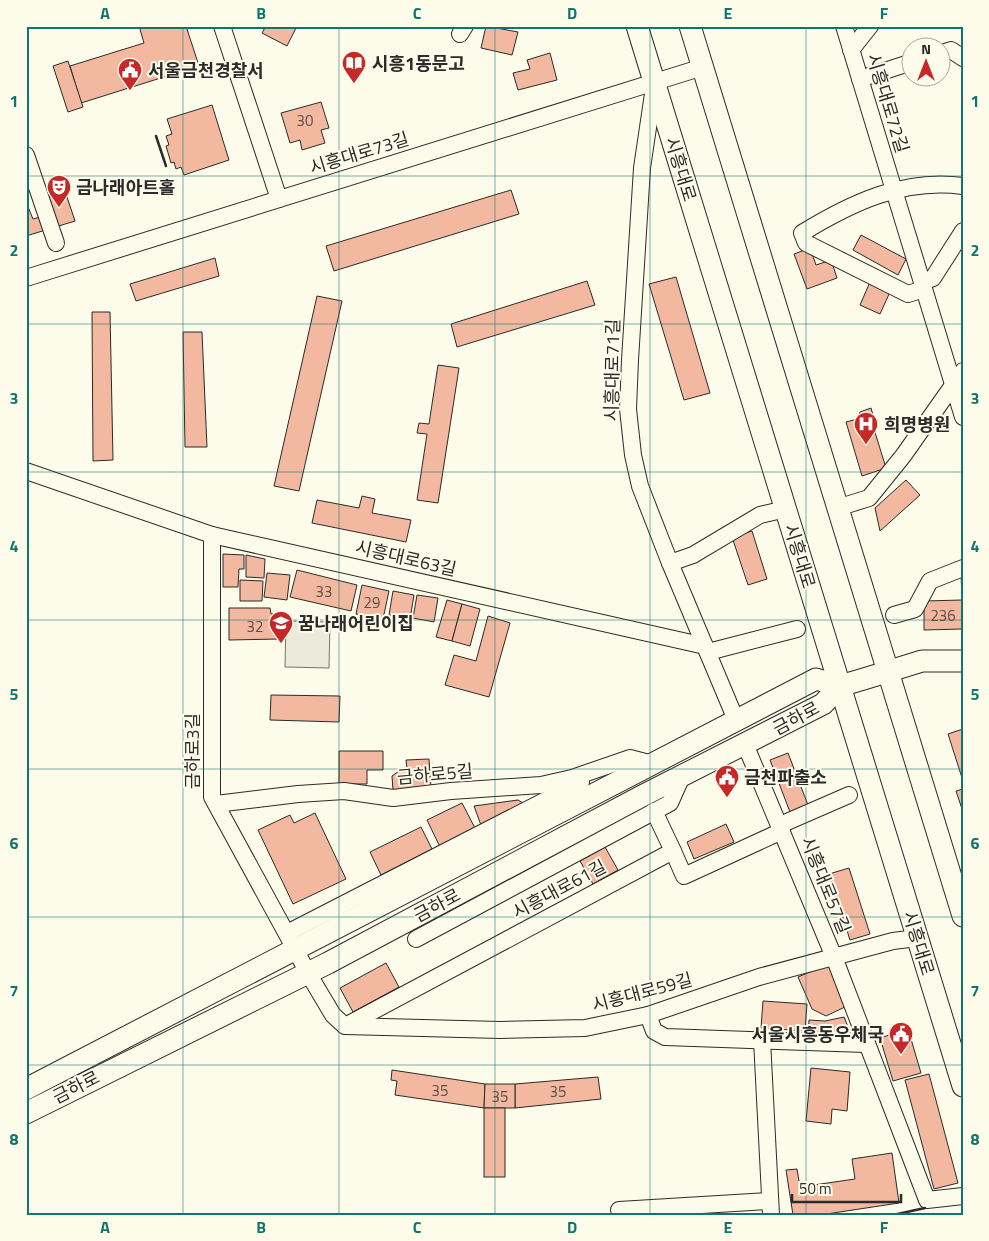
<svg xmlns="http://www.w3.org/2000/svg" width="989" height="1241" font-family="'Titillium Web','Noto Sans KR',sans-serif">
  <style>
    .green { fill: #ecebdb; stroke: #74746e }
    .building { fill: #f2b8a0; stroke: #2b2b2b }
    .lines { fill: none; stroke-linecap: round; stroke-linejoin: round }
    .minor-casing { stroke: #2b2b2b; stroke-width: 18 }
    .major-casing { stroke: #2b2b2b; stroke-width: 23 }
    .minor { stroke: #fdfbea; stroke-width: 16 }
    .major { stroke: #fdfbea; stroke-width: 21 }
    .wall { stroke: #2b2b2b; stroke-width: 2.5 }
    .grid { fill: none; stroke: #0f766e; stroke-width: 1; stroke-opacity: 0.55 }
    .labels { text-anchor: middle; dominant-baseline: central; stroke-width: 4; stroke-linejoin: round; paint-order: stroke }
    .number-label { font-size: 15px; fill: #5d4e48 }
    .poi-label { font-size: 18px; font-weight: bold; fill: #2b2b2b; stroke: #fdfbea; text-anchor: start }
    .street-label { font-size: 18px; fill: #2b2b2b; stroke: #fdfbea }
    .neatline { fill: none; stroke: #0f766e; stroke-width: 2 }
    .grid-label { font-size: 16px; text-anchor: middle; font-weight: bold; fill: #0f766e }
  </style>
  <rect width="100%" height="100%" fill="#fdfbea"/>
  <polygon class="green" points="286,621 330,622 329,668 285,667"/>
  <g class="building">
    <polygon points="139,26 186,26 199,66 81,103 70,66 144,43"/>
    <polygon points="266,26 297,26 287,46 262,33"/>
    <polygon points="486,26 518,32 512,55 481,48"/>
    <polygon points="550,53 557,80 518,90 513,73 530,69 527,60"/>
    <polygon points="68,61 83,107 68,112 53,66"/>
    <polygon points="321,102 329,128 321,130 325,143 302,150 300,140 290,143 281,113"/>
    <polygon points="212,105 229,160 184,175 181,167 176,169 174,162 171,163 166,146 169,145 166,136 172,134 167,119"/>
    <polygon points="511,190 519,214 334,271 326,246"/>
    <polygon points="65,191 75,221 26,236 26,202 33,219 50,214 45,197"/>
    <polygon points="861,235 906,259 898,275 853,250"/>
    <polygon points="810,248 816,265 831,260 837,278 807,289 794,254"/>
    <polygon points="215,258 219,276 136,301 130,284"/>
    <polygon points="676,277 710,393 684,400 649,284"/>
    <polygon points="587,281 595,305 457,347 451,324"/>
    <polygon points="870,282 890,292 880,314 860,305"/>
    <polygon points="317,296 342,301 299,491 274,486"/>
    <polygon points="92,312 110,312 113,460 93,461"/>
    <polygon points="183,332 202,332 207,447 185,447"/>
    <polygon points="438,365 459,368 438,503 417,500 427,434 417,433 419,423 429,424"/>
    <polygon points="871,408 873,415 870,416 886,468 862,476 846,422 858,419 860,412"/>
    <polygon points="906,480 920,495 880,531 875,508"/>
    <polygon points="362,496 375,499 372,513 411,520 406,542 312,523 317,500 359,508"/>
    <polygon points="752,531 767,579 748,585 732,537"/>
    <polygon points="223,554 244,555 244,569 239,569 238,587 223,587"/>
    <polygon points="246,555 265,559 264,578 246,577"/>
    <polygon points="297,570 357,585 351,611 290,597"/>
    <polygon points="267,573 290,575 287,600 264,597"/>
    <polygon points="961,574 963,574 963,629 924,630 924,601 962,600"/>
    <polygon points="240,580 263,581 262,601 240,601"/>
    <polygon points="362,585 389,591 383,619 356,614"/>
    <polygon points="393,591 414,595 410,619 389,615"/>
    <polygon points="417,595 438,598 434,622 413,618"/>
    <polygon points="447,600 462,604 452,641 436,637"/>
    <polygon points="462,604 480,609 470,646 452,641"/>
    <polygon points="229,608 270,608 271,614 280,613 280,639 229,640"/>
    <polygon points="488,616 510,623 489,697 445,685 454,655 476,661"/>
    <polygon points="271,695 340,696 339,722 270,720"/>
    <polygon points="963,729 963,781 948,734"/>
    <polygon points="339,751 383,751 383,770 367,770 367,784 339,784"/>
    <polygon points="788,753 808,805 790,812 770,760"/>
    <polygon points="429,759 431,788 393,790 392,776 402,769 407,769 406,760"/>
    <polygon points="963,789 963,812 956,791"/>
    <polygon points="518,800 526,805 482,828 474,806"/>
    <polygon points="462,803 476,830 440,847 427,820"/>
    <polygon points="315,813 346,879 293,904 258,830 290,815 294,823"/>
    <polygon points="726,824 734,842 694,859 687,842"/>
    <polygon points="421,827 432,849 381,875 370,852"/>
    <polygon points="605,847 618,870 593,884 580,861"/>
    <polygon points="849,868 870,934 850,940 829,874"/>
    <polygon points="386,963 399,987 353,1012 340,988"/>
    <polygon points="829,964 847,1006 826,1016 812,1009 798,977"/>
    <polygon points="763,1001 807,1004 805,1031 761,1028"/>
    <polygon points="844,1017 852,1037 808,1035 809,1020 825,1021"/>
    <polygon points="908,1029 921,1073 893,1081 880,1038"/>
    <polygon points="811,1068 850,1072 847,1111 832,1109 831,1124 806,1121"/>
    <polygon points="392,1070 485,1084 484,1108 395,1095 397,1081 391,1080"/>
    <polygon points="929,1074 958,1183 934,1189 905,1080"/>
    <polygon points="598,1077 601,1099 515,1108 515,1084"/>
    <polygon points="485,1084 515,1084 515,1108 484,1108"/>
    <rect x="484" y="1108" width="21" height="69"/>
    <polygon points="892,1153 899,1203 820,1215 793,1215 786,1170 797,1169 800,1187 855,1179 852,1159"/>
  </g>
  <g class="lines">
    <defs>
      <g id="minor">
        <polyline points="222,26 279,199"/>
        <polyline points="844,26 963,417"/>
        <polyline points="460,34 465,26"/>
        <polyline points="851,50 870,26"/>
        <polyline points="942,53 951,50 963,58"/>
        <polyline points="860,79 912,62"/>
        <polyline points="654,87 642,168 630,360 628,409 633,455 640,486 670,563 736,720"/>
        <polyline points="26,155 56,243"/>
        <polyline points="26,278 703,67"/>
        <polyline points="922,282 933,278 963,231"/>
        <path d="M924,289L908,294L806,243L802,233C851,203 903,178 963,186"/>
        <polyline points="26,471 212,535 705,646"/>
        <polyline points="837,508 869,498 903,456 963,371"/>
        <polyline points="212,535 212,797 308,973 333,1015 345,1026 500,1030 585,1028 648,1015 759,977 893,941 917,938"/>
        <polyline points="670,563 693,555 760,515 786,509"/>
        <polyline points="894,615 915,609 930,581 963,568"/>
        <polyline points="708,652 797,629"/>
        <polyline points="745,744 834,957 927,1200 963,1196"/>
        <polyline points="216,804 298,794 344,791 393,798 451,791 541,785 572,778 630,758 653,764"/>
        <polyline points="654,811 673,851"/>
        <polyline points="780,825 849,795"/>
        <polyline points="287,933 581,782"/>
        <polyline points="416,939 670,803 682,776"/>
        <polyline points="648,1015 654,1031 665,1037 866,1044"/>
        <polyline points="347,1025 673,851 684,876 782,831"/>
        <polyline points="762,1040 771,1215"/>
        <polyline points="619,1210 769,1201"/>
      </g>
      <g id="major">
        <polyline points="637,26 963,1086"/>
        <polyline points="690,26 963,916"/>
        <polyline points="26,1089 816,679 840,686"/>
        <polyline points="26,1113 328,963 642,796 823,704 840,686 867,678 922,661 963,661"/>
      </g>
    </defs>
    <use href="#minor" class="minor-casing"/>
    <use href="#major" class="major-casing"/>
    <use href="#minor" class="minor"/>
    <use href="#major" class="major"/>
    <g class="wall">
      <polyline points="156,136 166,166"/>
      <polyline points="893,1215 925,1208"/>
    </g>
  </g>
  <path class="grid" d="M183,26V1215M339,26V1215M495,26V1215M650,26V1215M806,26V1215M26,176H963M26,324H963M26,472H963M26,620H963M26,769H963M26,917H963M26,1065H963"/>
  <defs>
    <symbol id="library-pin" viewBox="-11 -11 22 30"><path d="M0 17L-7.5 6A9.5 9.5 0 1 1 7.5 6Z" fill="#c62828" stroke="#fdfbea"/><path d="M-6-4Q-3-5.5-.7-3.5V5Q-3 3-6 4ZM6-4Q3-5.5 .7-3.5V5Q3 3 6 4Z" fill="#fff"/></symbol>
    <symbol id="civic-pin" viewBox="-11 -11 22 30"><path d="M0 17L-7.5 6A9.5 9.5 0 1 1 7.5 6Z" fill="#c62828" stroke="#fdfbea"/><path d="M-.6-6.5H3V-4.5H.6V-3L4-1V1h2V6H-6V1h2V-1L-.6-3ZM-1.2 2.5V6h2.4V2.5Z" fill="#fff"/></symbol>
    <symbol id="theatre-pin" viewBox="-11 -11 22 30"><path d="M0 17L-7.5 6A9.5 9.5 0 1 1 7.5 6Z" fill="#c62828" stroke="#fdfbea"/><path d="M-5-5.5Q0-4 5-5.5V0Q5 5 0 6Q-5 5-5 0ZM-3.3-2.5H-1v1.5H-3.3ZM1-2.5H3.3v1.5H1ZM-2.8 1Q0 5.5 2.8 1Z" fill="#fff"/></symbol>
    <symbol id="hospital-pin" viewBox="-11 -11 22 30"><path d="M0 17L-7.5 6A9.5 9.5 0 1 1 7.5 6Z" fill="#c62828" stroke="#fdfbea"/><path d="M-5-5h3v3.5h4V-5h3V5h-3V1.5h-4V5h-3Z" fill="#fff"/></symbol>
    <symbol id="school-pin" viewBox="-11 -11 22 30"><path d="M0 17L-7.5 6A9.5 9.5 0 1 1 7.5 6Z" fill="#c62828" stroke="#fdfbea"/><path d="M0-5L7-2L0 1L-7-2ZM-4 1L0 2.5L4 1V4Q0 6-4 4Z" fill="#fff"/></symbol>
  </defs>
  <g fill-rule="evenodd">
    <use href="#library-pin" x="340" y="49" width="28" height="38"/>
    <use href="#civic-pin" x="116" y="56" width="28" height="38"/>
    <use href="#theatre-pin" x="45" y="173" width="28" height="38"/>
    <use href="#hospital-pin" x="852" y="410" width="28" height="38"/>
    <use href="#school-pin" x="267" y="609" width="28" height="38"/>
    <use href="#civic-pin" x="713" y="763" width="28" height="38"/>
    <use href="#civic-pin" x="887" y="1020" width="28" height="38"/>
  </g>
  <g class="labels">
    <g class="number-label">
      <text x="305" y="120">30</text>
      <text x="324" y="591">33</text>
      <text x="372" y="602">29</text>
      <text x="943" y="615">236</text>
      <text x="255" y="626">32</text>
      <text x="440" y="1090">35</text>
      <text x="558" y="1091">35</text>
      <text x="500" y="1096">35</text>
    </g>
    <g class="poi-label">
      <text x="372" y="63">시흥1동문고</text>
      <text x="148" y="70">서울금천경찰서</text>
      <text x="76" y="187">금나래아트홀</text>
      <text x="884" y="424">희명병원</text>
      <text x="298" y="623">꿈나래어린이집</text>
      <text x="744" y="777">금천파출소</text>
      <text x="884" y="1034" text-anchor="end">서울시흥동우체국</text>
    </g>
    <g class="street-label">
      <text transform="translate(888 103) rotate(73)">시흥대로72길</text>
      <text transform="translate(359 153) rotate(-17)">시흥대로73길</text>
      <text transform="translate(681 169) rotate(73)">시흥대로</text>
      <text transform="translate(612 370) rotate(-89)">시흥대로71길</text>
      <text transform="translate(800 556) rotate(73)">시흥대로</text>
      <text transform="translate(406 558) rotate(13)">시흥대로63길</text>
      <text transform="translate(796 718) rotate(-28)">금하로</text>
      <text transform="translate(192 751) rotate(-90)">금하로3길</text>
      <text transform="translate(435 774) rotate(-5)">금하로5길</text>
      <text transform="translate(826 885) rotate(68)">시흥대로57길</text>
      <text transform="translate(559 889) rotate(-28)">시흥대로61길</text>
      <text transform="translate(437 905) rotate(-28)">금하로</text>
      <text transform="translate(919 943) rotate(73)">시흥대로</text>
      <text transform="translate(642 992) rotate(-15)">시흥대로59길</text>
      <text transform="translate(76 1087) rotate(-27)">금하로</text>
    </g>
  </g>
  <rect width="989" height="1241" fill="none" stroke="#fdfbea" stroke-width="55"/>
  <g transform="translate(926 62)"><circle r="24" fill="#fdfbea" stroke="#a9a89e"/>
  <path d="M0-4L9 19L0 12L-9 19Z" fill="#c62828"/>
  <text y="-8" font-size="14" font-weight="bold" text-anchor="middle" fill="#2b2b2b">N</text>
  </g>
  <path d="M792 1194v8h109v-8" fill="none" stroke="#2b2b2b" stroke-width="2.5"/>
  <text x="799" y="1194" font-size="15" fill="#2b2b2b" stroke="#fdfbea" stroke-width="4" paint-order="stroke">50 m</text>
  <rect x="28" y="28" width="934" height="1186" class="neatline"/>
  <g class="grid-label">
    <text x="105" y="19">A</text>
    <text x="261" y="19">B</text>
    <text x="417" y="19">C</text>
    <text x="572" y="19">D</text>
    <text x="728" y="19">E</text>
    <text x="884" y="19">F</text>
    <text x="14" y="107">1</text>
    <text x="975" y="107">1</text>
    <text x="14" y="256">2</text>
    <text x="975" y="256">2</text>
    <text x="14" y="404">3</text>
    <text x="975" y="404">3</text>
    <text x="14" y="552">4</text>
    <text x="975" y="552">4</text>
    <text x="14" y="700">5</text>
    <text x="975" y="700">5</text>
    <text x="14" y="849">6</text>
    <text x="975" y="849">6</text>
    <text x="14" y="997">7</text>
    <text x="975" y="997">7</text>
    <text x="14" y="1145">8</text>
    <text x="975" y="1145">8</text>
    <text x="105" y="1233">A</text>
    <text x="261" y="1233">B</text>
    <text x="417" y="1233">C</text>
    <text x="572" y="1233">D</text>
    <text x="728" y="1233">E</text>
    <text x="884" y="1233">F</text>
  </g>
</svg>
